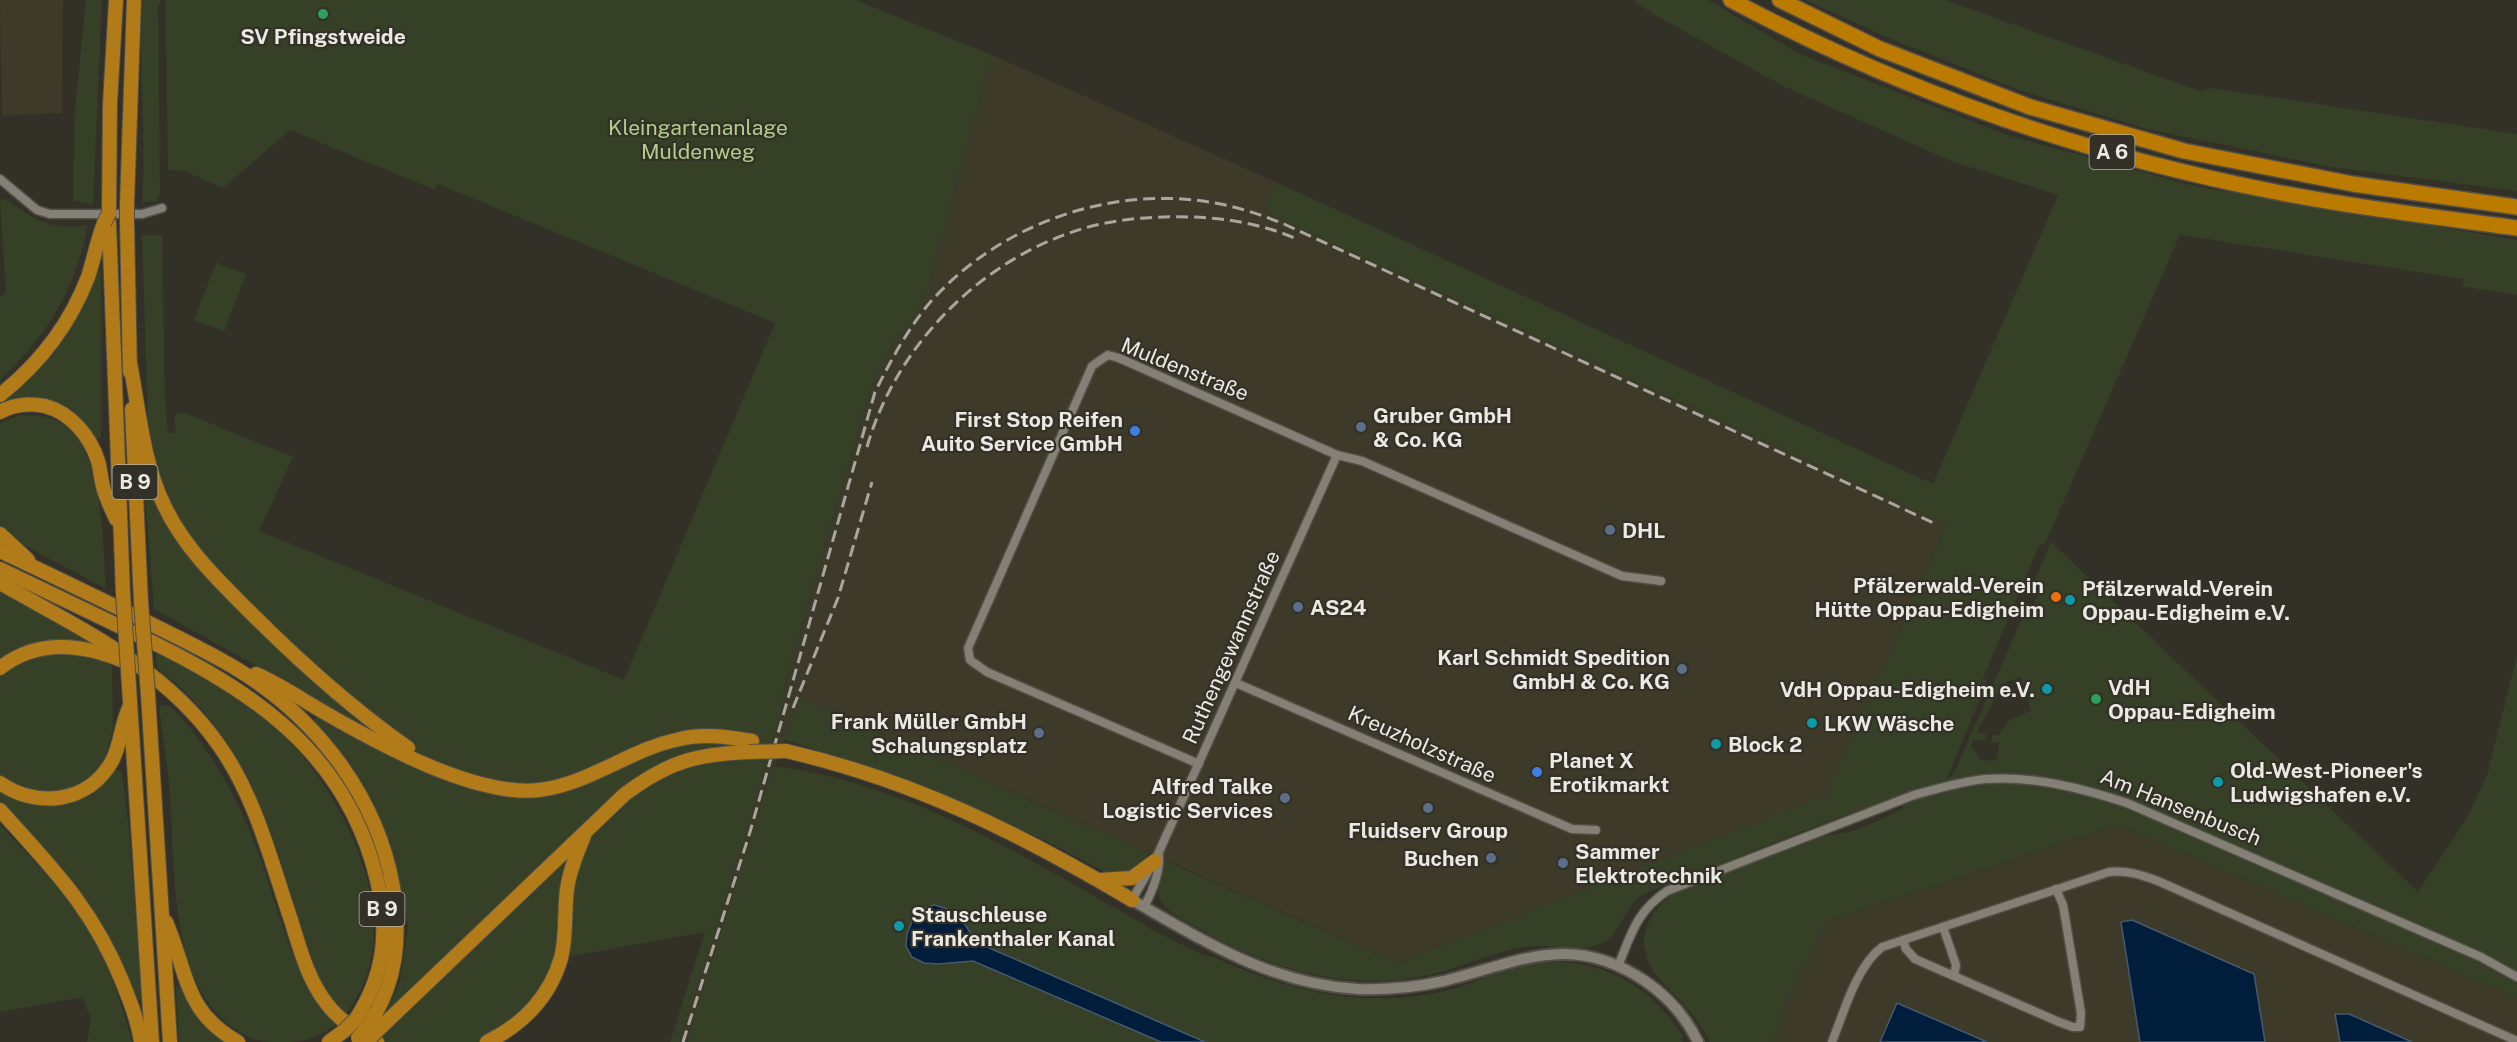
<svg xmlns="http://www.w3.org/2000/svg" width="2517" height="1042" font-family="'Public Sans',sans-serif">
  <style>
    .built { fill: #3e3a2a }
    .green { fill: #354026; fill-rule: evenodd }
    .water { fill: #001d3c; stroke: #465a6e; stroke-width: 1.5 }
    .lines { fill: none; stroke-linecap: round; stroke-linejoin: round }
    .minor-casing { stroke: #514e47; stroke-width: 11 }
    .tertiary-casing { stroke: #514e47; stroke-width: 14 }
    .trunk-casing { stroke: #514e47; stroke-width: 16 }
    .motorway-casing { stroke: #514e47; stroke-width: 18 }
    .minor { stroke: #848076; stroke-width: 8 }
    .tertiary { stroke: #848076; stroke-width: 10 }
    .trunk { stroke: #b07b18; stroke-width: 14 }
    .motorway { stroke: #bb7a00; stroke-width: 15 }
    .rail { stroke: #a8a69f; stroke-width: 3; stroke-dasharray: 12 6; stroke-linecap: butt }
    .trunk-bridge-casing { stroke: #514e47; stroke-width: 16; stroke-linecap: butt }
    .trunk-bridge { stroke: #b07b18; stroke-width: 14 }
    .leisure-dot { fill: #2e9e5b; stroke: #333027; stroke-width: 2 }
    .service-dot { fill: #5c6f8a; stroke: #333027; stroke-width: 2 }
    .shop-dot { fill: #3f7fe0; stroke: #333027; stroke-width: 2 }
    .food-dot { fill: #e8710a; stroke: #333027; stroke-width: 2 }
    .culture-dot { fill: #0f9aa8; stroke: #333027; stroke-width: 2 }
    .labels { text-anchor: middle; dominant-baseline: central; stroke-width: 4.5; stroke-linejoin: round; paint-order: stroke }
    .shield { fill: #333027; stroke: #b4b2ab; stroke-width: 1.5 }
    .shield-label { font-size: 20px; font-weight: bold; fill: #ebe9e3 }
    .poi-label { font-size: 21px; font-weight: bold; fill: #ebe9e3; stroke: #333027; text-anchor: start }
    .park-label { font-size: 21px; fill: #afce88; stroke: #333027 }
    .street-label { font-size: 21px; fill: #ebe9e3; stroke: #333027 }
  </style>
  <rect width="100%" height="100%" fill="#333027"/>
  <g class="built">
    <polygon points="0,0 63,0 62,113 2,116"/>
    <polygon points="992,55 1278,183 1267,205 1267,213 1947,524 1825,797 1398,963 800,698 766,787 686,1042 680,1042 747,831 786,693 783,691 870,391 890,349 924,303"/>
    <polygon points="2118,825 2517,998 2517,1042 1773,1042 1785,1015 1782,1012 1801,970 1805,969 1825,923"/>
  </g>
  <g class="green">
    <polygon points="86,0 102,0 93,204 73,201 75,110"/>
    <path d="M142,0H161L158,6L160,192L157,201L142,203C147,135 138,68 142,0Z"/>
    <polygon points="165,0 856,0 992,55 924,303 890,349 870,391 783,691 786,693 747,831 680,1042 670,1042 705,932 561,958 542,999 487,1042 363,1042 386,1013 400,981 408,926 396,865 373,801 345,758 314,720 323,703 154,609 145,494 168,494 160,476 148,422 142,235 162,235 165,400 168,434 176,432 174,421 176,414 185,413 293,457 259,531 624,680 775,323 438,184 435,190 290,130 223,188 184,171 168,170"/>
    <path d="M1633,0H1708L1802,55L2010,136L2194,186L2517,240V295L2463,286V279L2180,235L2048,537L2044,545L2040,543L1983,679L1987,681L1946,781L1954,773L2023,616L2028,617L2040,590L2032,587L2051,542L2418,892L2467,818L2487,775L2517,655V998L2118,825L1825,923L1805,970H1801L1782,1012L1785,1015L1773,1042H1710C1702,1025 1687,1007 1674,994C1654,975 1637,956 1647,926C1653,911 1663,900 1677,892L1821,836C1850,836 1877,821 1903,809L1899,798C1881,805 1862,809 1843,816C1798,832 1753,852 1709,869C1687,878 1661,884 1641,896C1623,907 1622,935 1601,944C1578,953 1549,943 1524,947C1492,952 1461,968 1429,975C1352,993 1269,969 1203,931C1168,911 1146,905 1165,861L1398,963L1825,796L1947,524L1267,213V205L1278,183L1933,484L2058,195L1951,161L1783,86L1653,14ZM2021,677L2031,711L2011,719L1998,735H1992V742L1999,743L1996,761L1981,760L1971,746L1973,740L1985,741L1986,734L1977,732L2003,683Z"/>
    <polygon points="1805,0 1945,0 2200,91 2211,88 2517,134 2517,191 2331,167 2147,129 2019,90 1891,39"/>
    <path d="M7,199C32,220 54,231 88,225C75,290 48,335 0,380V297L6,293L0,200Z"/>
    <polygon points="216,263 246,274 224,331 194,320"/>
    <path d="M96,269L101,270V438L95,437C71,403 40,388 0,406V402C51,363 68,325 96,269Z"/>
    <path d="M20,415C34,415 49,415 61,423C105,451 102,541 106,589L22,544L0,525V423Z"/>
    <path d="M0,591L87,638L99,659L112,665L113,730L102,767L122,771L129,829L142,1000L137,1001C122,963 106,928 82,894C59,860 27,832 0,801Z"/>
    <path d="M156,652C199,676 247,699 282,734C348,798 412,931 346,1013L331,997L318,976C276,859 262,748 157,668Z"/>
    <polygon points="800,698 1149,853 1137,872 1109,874 1052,844 925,786 783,739"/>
    <path d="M169,705C212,748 240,802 261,860C281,917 293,981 337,1024C311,1042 304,1042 273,1042C255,1042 242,1035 228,1024C169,975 175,867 170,796C168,766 162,736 159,706Z"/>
    <path d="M773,766C912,783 1031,861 1150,928C1167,938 1185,946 1203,955L1213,957C1271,983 1328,1001 1393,998C1413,997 1436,994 1456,988C1476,982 1495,972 1516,967C1584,949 1646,978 1683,1036L1681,1039L1683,1042H1205L980,944L960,917L938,964L973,961L1161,1042H686Z"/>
    <path d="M0,825C24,851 50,876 71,904C102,943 119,994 132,1042H87L91,1019L83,997L0,1012Z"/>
    <path d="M180,986C192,1010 203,1026 225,1042H179L176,987Z"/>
  </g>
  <g class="water">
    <path d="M934,905C965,912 961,925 980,944L1205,1042H1161L973,961L938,964L924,963L912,957L906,946L907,934L913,919L922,909Z"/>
    <polygon points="2132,920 2254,974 2265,1042 2140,1042 2121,922"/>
    <polygon points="1897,1003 1987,1042 1880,1042"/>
    <polygon points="2335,1014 2349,1014 2412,1042 2340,1042"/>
  </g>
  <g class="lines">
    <defs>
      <g id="minor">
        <polyline points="0,179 37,210 50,214 142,214 162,208"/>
        <polyline points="1236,683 1572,829 1596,830"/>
        <polyline points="1199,764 987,672 970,660 968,648 1092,366 1108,355 1119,358 1337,455 1362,461 1622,576 1661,581"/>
        <polyline points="1132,900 1158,854 1337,455"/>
        <path d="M1144,907C1152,892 1160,873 1159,856"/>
        <polyline points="1943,927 1956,965 1954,976"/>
        <polyline points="1903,940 1906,949 1915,959 2059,1022 2073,1027 2080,1027 2081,1013 2063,905 2056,889"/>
        <path d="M1618,966C1632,933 1636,912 1667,891L1914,795C1937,789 1962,781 1986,779C2035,776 2081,788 2127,803L2481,957L2517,977"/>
        <path d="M1832,1042C1844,1012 1856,967 1882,947L2109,872C2127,870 2141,875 2158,881L2517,1041"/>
      </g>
      <path id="tertiary" d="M1132,900C1206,942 1271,984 1358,989C1387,990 1417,987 1444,981C1520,962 1571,931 1645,981C1667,996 1686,1017 1698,1042"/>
      <g id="trunk">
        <polyline points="127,204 134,0"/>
        <polyline points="109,213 110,104 116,0"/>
        <polyline points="109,223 123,593"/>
        <polyline points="127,223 130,372"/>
        <path d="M130,363C139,410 143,462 164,505C184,548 219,581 252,614C301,663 351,708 408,748"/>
        <path d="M0,395C39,364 70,324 88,277C94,259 97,241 104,223"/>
        <polyline points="132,409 141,602"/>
        <path d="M0,412C14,404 29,403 45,406C71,413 90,436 98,461C101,472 101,483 105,493C108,502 112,510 116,519"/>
        <polyline points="0,534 28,560"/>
        <path d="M0,551C45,572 90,594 135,616C170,634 206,650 240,671C317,719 377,796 393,887C401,938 397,983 368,1026"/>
        <path d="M0,569C41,589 82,608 123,628C241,684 345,744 377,880C389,931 385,974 356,1019"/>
        <path d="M0,583C79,628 164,667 218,744C255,795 271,861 291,920C300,949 308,980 327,1004C340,1021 358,1032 377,1042"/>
        <path d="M0,668C38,638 84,644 126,662"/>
        <path d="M256,674C281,685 304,701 327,714C381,745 476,797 539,790C590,784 630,749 680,739C704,733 728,737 752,741"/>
        <polyline points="129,686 152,1042"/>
        <polyline points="148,695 170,1042"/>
        <path d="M786,751C913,780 1021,834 1132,900"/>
        <path d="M0,783C37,809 89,803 112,761C121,744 121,725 129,708"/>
        <path d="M0,810C52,868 92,907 122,981C130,1001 138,1021 141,1042"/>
        <polyline points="1100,880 1132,878 1155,861"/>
        <path d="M166,922C188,972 183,1011 238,1042"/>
        <path d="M378,1030L625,794C668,762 696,754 749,752"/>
        <polyline points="329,1042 344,1031"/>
        <path d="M487,1042C522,1025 550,997 561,958C567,935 564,912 567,889C570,870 577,853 584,836"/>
      </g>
      <g id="motorway">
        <path d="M1731,0C1900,90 2082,154 2271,191C2352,207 2435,217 2517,228"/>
        <polyline points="1780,0 1880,49 2030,107 2184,151 2353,184 2517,207"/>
      </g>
    </defs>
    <use href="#minor" class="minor-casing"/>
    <use href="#tertiary" class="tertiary-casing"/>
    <use href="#trunk" class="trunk-casing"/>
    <use href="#motorway" class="motorway-casing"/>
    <use href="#minor" class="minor"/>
    <use href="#tertiary" class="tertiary"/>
    <use href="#trunk" class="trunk"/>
    <use href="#motorway" class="motorway"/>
    <g class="rail">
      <path d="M867,447C897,342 986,254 1092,226C1125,218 1159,216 1192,217C1228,218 1266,225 1299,240"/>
      <polyline points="793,708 838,598 872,482"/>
      <path d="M683,1042L750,832L875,392C890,362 906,332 927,306C996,225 1110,184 1215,203C1238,207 1262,215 1284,224L1936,524"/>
    </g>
    <defs>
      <g id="trunk-bridge">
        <polyline points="127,204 127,223"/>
        <polyline points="104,223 109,213"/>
        <polyline points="123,593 129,686"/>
        <polyline points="141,602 148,695"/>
        <polyline points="749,752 786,751"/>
        <polyline points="344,1031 356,1019"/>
        <polyline points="358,1038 368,1026"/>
        <polyline points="366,1042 378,1030"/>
      </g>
    </defs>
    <use href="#trunk-bridge" class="trunk-bridge-casing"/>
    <use href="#trunk-bridge" class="trunk-bridge"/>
  </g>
  <g class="leisure-dot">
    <circle cx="323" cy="14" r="6"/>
    <circle cx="2096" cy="699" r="6"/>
  </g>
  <g class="service-dot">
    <circle cx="1361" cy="427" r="6"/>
    <circle cx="1610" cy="530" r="6"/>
    <circle cx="1298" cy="607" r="6"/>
    <circle cx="1682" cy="669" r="6"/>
    <circle cx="1039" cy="733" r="6"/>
    <circle cx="1285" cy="798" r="6"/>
    <circle cx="1428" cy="808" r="6"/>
    <circle cx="1491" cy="858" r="6"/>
    <circle cx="1563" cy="863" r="6"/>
  </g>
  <g class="shop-dot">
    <circle cx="1135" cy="431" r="6"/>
    <circle cx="1537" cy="772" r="6"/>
  </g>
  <circle class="food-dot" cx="2056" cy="597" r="6"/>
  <g class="culture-dot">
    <circle cx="2070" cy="600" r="6"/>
    <circle cx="2047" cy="689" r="6"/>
    <circle cx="1812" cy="723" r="6"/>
    <circle cx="1716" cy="744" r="6"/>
    <circle cx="2218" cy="782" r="6"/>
    <circle cx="899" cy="926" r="6"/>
  </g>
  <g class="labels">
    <g class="shield">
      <rect x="2089.5" y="135" width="45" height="34" rx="4.5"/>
      <rect x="112.5" y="465" width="45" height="34" rx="4.5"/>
      <rect x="359.5" y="892" width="45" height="34" rx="4.5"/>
    </g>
    <g class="shield-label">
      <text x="2112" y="152">A 6</text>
      <text x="135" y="482">B 9</text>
      <text x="382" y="909">B 9</text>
    </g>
    <g class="poi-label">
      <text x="323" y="36" text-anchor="middle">SV Pfingstweide</text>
      <text x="1373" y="415">Gruber GmbH<tspan x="1373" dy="24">&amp; Co. KG</tspan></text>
      <text x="1123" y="419" text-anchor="end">First Stop Reifen<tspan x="1123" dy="24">Auito Service GmbH</tspan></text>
      <text x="1622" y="530">DHL</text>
      <text x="2044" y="585" text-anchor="end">Pfälzerwald-Verein<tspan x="2044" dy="24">Hütte Oppau-Edigheim</tspan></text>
      <text x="2082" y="588">Pfälzerwald-Verein<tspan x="2082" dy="24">Oppau-Edigheim e.V.</tspan></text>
      <text x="1310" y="607">AS24</text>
      <text x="1670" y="657" text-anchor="end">Karl Schmidt Spedition<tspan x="1670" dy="24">GmbH &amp; Co. KG</tspan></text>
      <text x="2108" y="687">VdH<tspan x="2108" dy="24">Oppau-Edigheim</tspan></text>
      <text x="2035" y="689" text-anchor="end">VdH Oppau-Edigheim e.V.</text>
      <text x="1027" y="721" text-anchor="end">Frank Müller GmbH<tspan x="1027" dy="24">Schalungsplatz</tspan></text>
      <text x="1824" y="723">LKW Wäsche</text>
      <text x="1728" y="744">Block 2</text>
      <text x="1549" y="760">Planet X<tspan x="1549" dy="24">Erotikmarkt</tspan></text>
      <text x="2230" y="770">Old-West-Pioneer's<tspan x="2230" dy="24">Ludwigshafen e.V.</tspan></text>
      <text x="1273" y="786" text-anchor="end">Alfred Talke<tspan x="1273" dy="24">Logistic Services</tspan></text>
      <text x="1428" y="830" text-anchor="middle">Fluidserv Group</text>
      <text x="1575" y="851">Sammer<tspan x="1575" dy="24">Elektrotechnik</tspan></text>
      <text x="1479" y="858" text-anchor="end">Buchen</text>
      <text x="911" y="914">Stauschleuse<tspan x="911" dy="24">Frankenthaler Kanal</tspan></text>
    </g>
    <g class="park-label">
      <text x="698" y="127">Kleingartenanlage<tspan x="698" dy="24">Muldenweg</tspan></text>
    </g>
    <g class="street-label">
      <text transform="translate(1185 369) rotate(22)">Muldenstraße</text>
      <text transform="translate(1231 647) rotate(-66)">Ruthengewannstraße</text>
      <text transform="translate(1422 744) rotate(24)">Kreuzholzstraße</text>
      <text transform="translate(2181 807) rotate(22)">Am Hansenbusch</text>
    </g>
  </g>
</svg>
